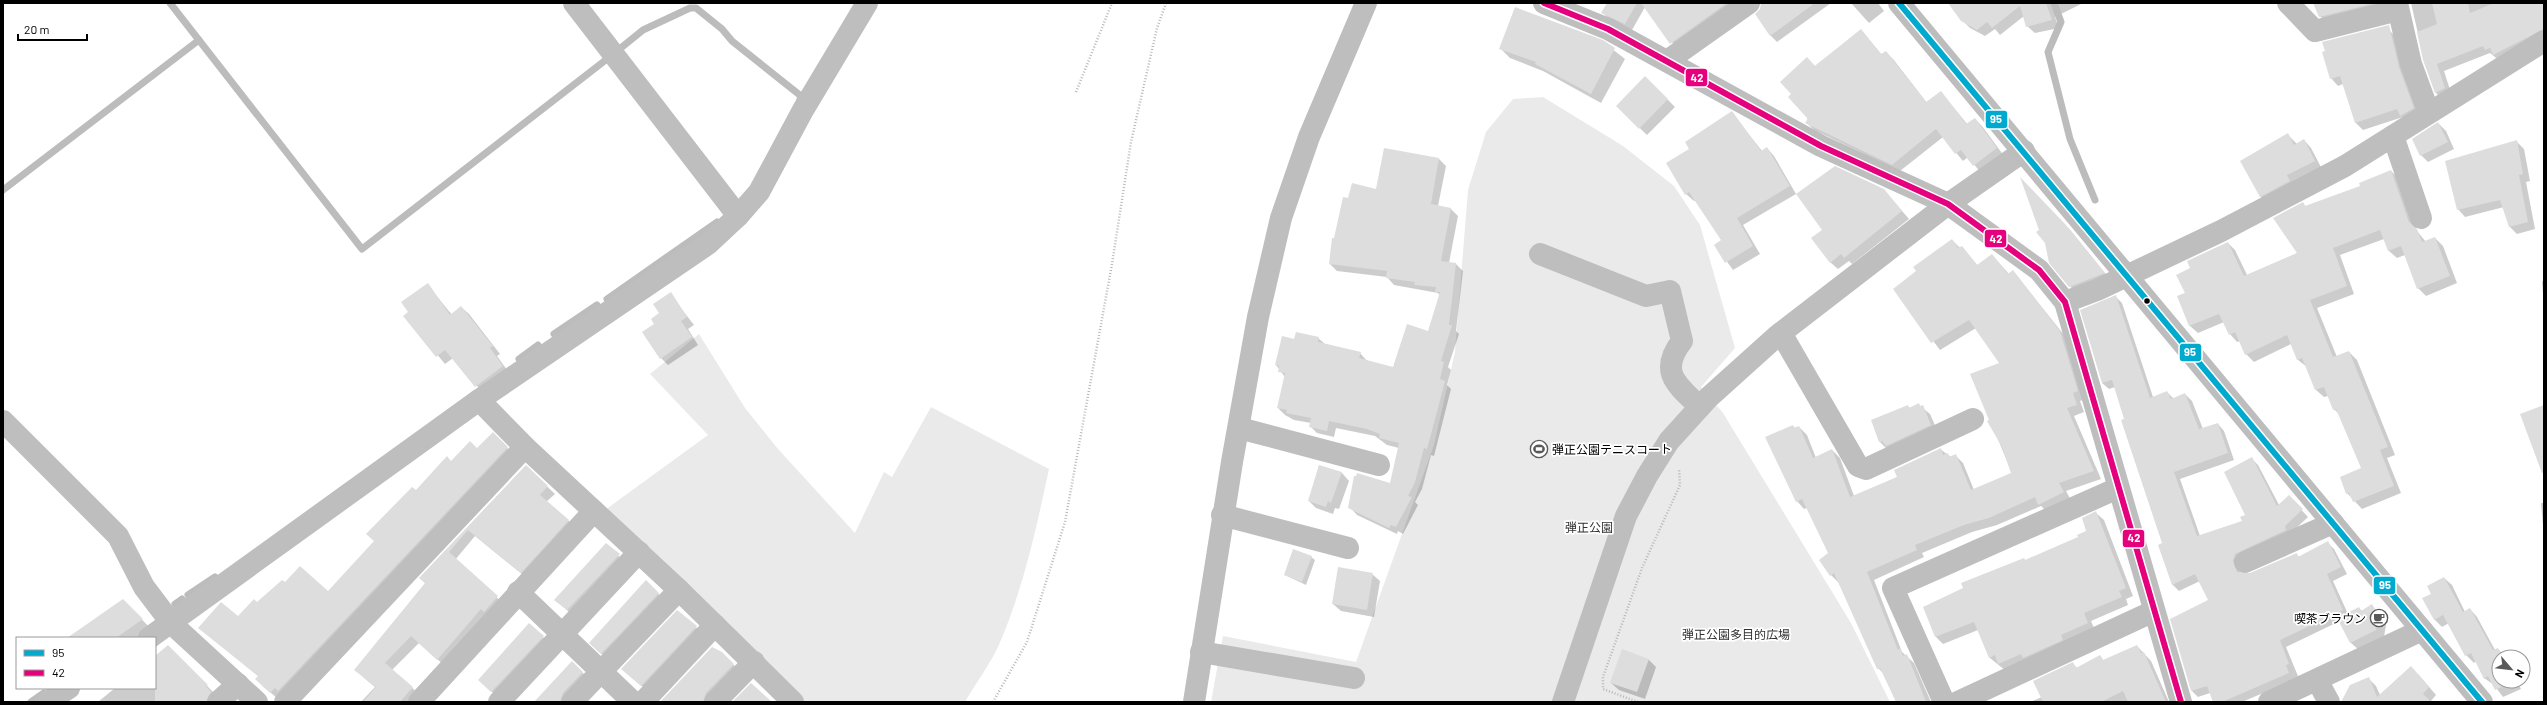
<svg xmlns="http://www.w3.org/2000/svg" width="2547" height="705" font-family="Barlow,'Noto Sans JP',sans-serif">
  <style>
    .green { fill: #eaeaea }
    .shadow { fill: #0003 }
    .lines { fill: none; stroke-linecap: round; stroke-linejoin: round }
    .stream { stroke: #bcbcbc; stroke-width: 7 }
    .building { fill: #ddd }
    .path { stroke: #b8b8b8; stroke-width: 2.5; stroke-dasharray: 1 2; stroke-linecap: butt }
    .minor { stroke: #bebebe; stroke-width: 22 }
    .major { stroke: #bdbdbd; stroke-width: 22 }
    .bus-1-casing { stroke: #fff; stroke-width: 9 }
    .bus-2-casing { stroke: #fff; stroke-width: 9 }
    .bus-1 { stroke: #00a9ce; stroke-width: 6 }
    .bus-2 { stroke: #e5007d; stroke-width: 6 }
    .bus-dot { fill: #000; stroke: #fff; stroke-width: 1.5 }
    .labels { text-anchor: middle; dominant-baseline: central; stroke-width: 3.5; stroke-linejoin: round; paint-order: stroke }
    .poi-label { font-size: 12px; fill: #000; stroke: #fff; text-anchor: start }
    .park-label { font-size: 12px; fill: #303030; stroke: #fff }
    .line-badge { stroke: #fff; stroke-width: 1.5 }
    .badge-label { font-size: 11px; text-anchor: middle; font-weight: bold; fill: #fff }
  </style>
  <rect width="100%" height="100%" fill="#fff"/>
  <g class="green">
    <polygon points="1543,97 1623,146 1674,186 1700,225 1735,348 1701,387 1723,413 1851,623 1890,702 1211,702 1223,636 1356,662 1434,445 1455,352 1468,190 1486,132 1513,99"/>
    <path d="M699,334L745,408L778,449L855,533L884,472L892,477L931,407L1049,469C1036,530 1023,590 998,647C989,666 975,684 965,702H805L605,510L708,435L650,374Z"/>
  </g>
  <g class="shadow">
    <polygon points="1608,3 1744,3 1678,50 1645,7 1632,30 1610,20 1603,13"/>
    <polygon points="1761,3 1831,3 1777,42 1770,35"/>
    <polygon points="1851,3 1878,3 1884,11 1869,23"/>
    <polygon points="1955,3 2083,3 2055,17 2059,28 2035,33 2027,26 2024,16 2000,35 1995,29 1985,36 1970,28 1962,20"/>
    <polygon points="2314,3 2381,3 2327,24 2320,16"/>
    <polygon points="2411,3 2544,3 2544,38 2501,62 2490,53 2444,71 2452,96 2443,100 2436,93 2424,60"/>
    <polygon points="2386,27 2394,35 2421,116 2403,117 2363,130 2356,123 2343,84 2338,86 2331,78"/>
    <polygon points="1861,30 1882,55 1885,52 1893,59 1927,103 1941,92 1967,124 1975,119 1982,126 2004,156 1981,173 1968,157 1963,161 1943,137 1900,171 1814,130 1807,123 1815,66"/>
    <polygon points="1602,41 1625,59 1601,103 1543,71 1510,58 1500,48"/>
    <polygon points="1645,77 1675,107 1647,135 1617,106"/>
    <polygon points="1732,113 1762,151 1767,148 1774,156 1796,194 1743,225 1760,254 1733,270 1715,245 1722,241 1696,200 1694,201 1686,194 1667,164 1690,149"/>
    <polygon points="2438,123 2446,131 2454,149 2428,162 2421,155"/>
    <polygon points="2288,135 2297,144 2304,140 2311,148 2322,169 2268,204 2260,196"/>
    <polygon points="2516,141 2524,149 2530,181 2526,182 2535,229 2517,234 2510,227 2504,207 2465,217 2458,209"/>
    <polygon points="1439,159 1446,166 1438,206 1451,209 1458,216 1449,263 1456,264 1463,271 1456,331 1459,334 1448,367 1451,370 1447,385 1451,389 1434,456 1431,455 1422,489 1415,502 1418,505 1403,534 1398,531 1397,534 1357,515 1350,507 1391,484 1399,448 1387,445 1375,436 1336,428 1334,437 1317,433 1310,426 1311,423 1294,420 1285,415 1278,408 1285,377 1276,365 1295,341 1318,338 1325,344 1360,353 1367,361 1394,368 1429,333 1440,296 1438,293 1394,285 1387,277 1337,271 1330,264 1335,239 1349,200 1377,190"/>
    <polygon points="2391,171 2399,179 2417,231 2426,242 2435,238 2443,246 2457,283 2426,296 2418,288 2405,255 2397,258 2389,251 2384,239 2340,255 2354,294 2317,308 2337,357 2349,352 2357,360 2395,455 2387,458 2401,493 2362,509 2347,493 2362,469 2340,415 2334,409 2328,396 2324,397 2316,390 2307,367 2298,360 2291,344 2254,362 2246,354 2240,341 2237,342 2230,334 2224,322 2198,333 2190,326 2178,296 2186,293 2192,269 2228,243 2235,250 2247,275 2298,253 2303,203 2306,207 2362,187"/>
    <polygon points="2023,181 2071,231 2108,277 2074,291 2070,286 2046,243"/>
    <polygon points="1884,190 1909,219 1852,264 1849,261 1838,269 1830,262"/>
    <polygon points="1952,240 1960,248 1962,247 1978,266 1992,255 2009,274 2013,271 2068,340 2085,399 2080,401 2084,412 2074,416 2101,479 2066,491 2071,500 2047,512 2041,506 1997,525 1972,532 1922,553 1924,557 1874,580 1902,652 1914,663 1931,702 1898,702 1885,675 1878,668 1839,583 1831,575 1830,553 1807,508 1804,509 1797,501 1793,426 1795,428 1799,427 1807,435 1816,458 1832,450 1840,458 1854,496 1898,477 1940,449 1951,457 1955,455 1963,463 1974,490 2012,473 1990,420 2000,363 1976,328 1940,350 1894,289 1918,272"/>
    <polygon points="2542,281 2544,281 2544,307"/>
    <polygon points="427,284 452,315 461,307 469,314 500,354 497,356 510,374 484,394 453,358 445,364 405,316 410,313"/>
    <polygon points="670,294 694,325 688,329 698,345 668,365 661,358 656,324"/>
    <polygon points="2115,296 2122,303 2153,397 2167,392 2174,399 2185,394 2192,401 2203,429 2218,424 2224,431 2234,460 2180,479 2200,536 2243,521 2246,515 2252,459 2258,465 2279,505 2295,503 2308,517 2291,533 2239,568 2241,573 2250,574 2296,554 2299,557 2328,543 2334,549 2347,574 2333,581 2348,614 2359,608 2362,611 2372,606 2379,613 2386,625 2384,637 2359,650 2351,643 2340,621 2286,647 2300,681 2296,679 2242,702 2214,702 2210,693 2198,697 2192,691 2209,601 2200,581 2179,591 2172,584 2163,544 2115,387 2109,389 2102,383"/>
    <polygon points="1919,405 1930,414 1938,432 1887,449 1880,442 1907,406 1910,408"/>
    <polygon points="493,433 514,455 278,699 263,686 258,676 200,628 238,617 285,584 328,592 375,542 416,491 451,462 477,449"/>
    <polygon points="526,466 555,494 546,502 576,527 528,579 475,536 455,560 504,604 445,666 419,643 392,670 419,694 413,702 361,702 375,687 363,677 426,584 420,578"/>
    <polygon points="1319,466 1342,473 1349,481 1339,509 1335,508 1333,514 1316,508 1309,501"/>
    <polygon points="2541,503 2544,503 2544,537"/>
    <polygon points="2096,513 2104,520 2133,596 2126,599 2128,605 2091,621 2095,630 2006,671 1990,658 1978,630 1943,644 1936,637 1924,608 2024,559 2026,561 2079,537 2088,531"/>
    <polygon points="606,544 626,563 575,617 555,600"/>
    <polygon points="1311,557 1315,560 1306,585 1285,575"/>
    <polygon points="1372,574 1380,581 1374,617 1341,611 1333,604"/>
    <polygon points="2444,578 2452,585 2465,612 2470,609 2477,617 2495,650 2498,649 2505,656 2499,657 2499,681 2517,681 2521,689 2503,697 2494,685 2484,678 2476,661 2474,663 2466,655 2449,623 2442,627 2434,619 2433,594"/>
    <polygon points="646,582 666,601 609,661 590,643"/>
    <polygon points="123,600 153,631 143,638 69,638"/>
    <polygon points="696,627 703,635 649,692 630,676"/>
    <polygon points="543,637 550,644 499,699 487,687"/>
    <polygon points="168,646 214,693 216,702 98,702 115,688 155,688 155,658"/>
    <polygon points="2137,646 2151,661 2169,702 2030,702 2042,697 2073,664 2077,668 2100,656 2104,661"/>
    <polygon points="721,653 740,671 712,702 661,702"/>
    <polygon points="1648,659 1656,667 1645,699 1619,690 1611,683"/>
    <polygon points="572,662 590,680 570,702 535,702"/>
    <polygon points="2418,674 2436,695 2430,702 2344,702 2368,678 2376,686 2380,695"/>
  </g>
  <g class="lines">
    <g class="stream">
      <polyline points="170,3 362,249 607,59"/>
      <polyline points="2054,3 2061,22 2048,52 2070,139 2095,200"/>
      <polyline points="622,47 643,30 690,8 696,8 722,29 732,41 801,96 800,99"/>
      <polyline points="3,190 199,40"/>
      <polyline points="607,299 717,222"/>
      <polyline points="554,334 597,305"/>
      <polyline points="519,359 538,345"/>
      <polyline points="188,595 215,577"/>
      <polyline points="175,604 182,599"/>
      <polyline points="31,702 44,693"/>
    </g>
  </g>
  <g class="building">
    <polygon points="1607,3 1637,3 1625,24 1601,13"/>
    <polygon points="1641,3 1727,3 1670,44"/>
    <polygon points="1761,3 1815,3 1770,36 1755,14 1760,9"/>
    <polygon points="1948,3 2046,3 2052,20 2026,27 2020,6 1992,28 1987,22 1977,30 1961,21"/>
    <polygon points="2313,3 2375,3 2319,17"/>
    <polygon points="2432,3 2468,3 2470,13 2494,3 2544,3 2544,29 2493,55 2490,48 2485,50 2483,46 2437,64 2445,88 2435,93 2423,60 2417,32 2437,24"/>
    <polygon points="1515,7 1603,40 1615,48 1591,94 1535,64 1536,62 1499,49"/>
    <polygon points="2389,25 2399,67 2414,108 2400,116 2397,109 2355,123 2340,76 2330,79 2322,52 2325,51 2322,42"/>
    <polygon points="1861,29 1881,54 1886,51 1926,102 1941,91 1966,124 1975,118 1997,148 1973,166 1961,150 1955,154 1936,129 1892,165 1805,123 1808,119 1788,97 1791,94 1780,82 1807,57 1815,66"/>
    <polygon points="1645,76 1668,99 1639,129 1616,106"/>
    <polygon points="1732,111 1761,151 1767,147 1790,186 1737,218 1753,246 1725,263 1714,245 1721,240 1689,192 1685,195 1666,163 1689,149 1685,142"/>
    <polygon points="2438,122 2448,142 2420,156 2412,139"/>
    <polygon points="2288,133 2294,145 2304,139 2315,161 2287,175 2290,181 2260,197 2240,161"/>
    <polygon points="2517,140 2523,174 2519,175 2528,222 2509,227 2500,200 2457,210 2445,161"/>
    <polygon points="1384,148 1439,158 1431,204 1451,208 1441,261 1456,263 1449,325 1452,325 1441,361 1444,362 1440,379 1445,381 1438,408 1427,449 1424,448 1415,482 1408,496 1412,497 1396,527 1391,525 1389,528 1348,508 1354,476 1356,476 1357,473 1390,483 1399,443 1379,438 1380,434 1367,429 1329,421 1327,431 1309,427 1311,418 1286,413 1287,410 1277,408 1285,373 1278,372 1279,366 1275,365 1282,336 1294,339 1296,332 1319,337 1318,342 1361,352 1359,358 1393,367 1407,324 1428,331 1440,292 1435,292 1436,287 1414,285 1415,282 1386,278 1387,271 1329,264 1332,238 1334,238 1343,197 1348,198 1352,183 1376,189"/>
    <polygon points="1835,166 1884,189 1902,211 1844,258 1841,254 1830,263 1811,238 1822,230 1796,194"/>
    <polygon points="2391,170 2409,222 2417,229 2422,242 2435,237 2450,276 2417,289 2401,246 2388,251 2380,230 2333,248 2347,286 2310,300 2333,357 2349,351 2388,447 2380,450 2394,486 2353,502 2349,493 2346,494 2340,477 2361,468 2336,409 2333,410 2324,387 2315,390 2302,358 2297,360 2287,335 2245,355 2235,332 2229,335 2219,314 2189,326 2177,296 2185,293 2176,275 2190,268 2187,261 2228,242 2244,276 2297,253 2273,218 2303,202 2305,206 2360,186 2359,183"/>
    <polygon points="2020,177 2066,225 2105,273 2069,287 2049,263 2045,243 2036,232 2039,230"/>
    <polygon points="1952,239 1958,248 1962,246 1977,265 1992,254 2008,274 2013,270 2060,331 2078,391 2073,393 2077,405 2067,408 2094,471 2059,483 2064,492 2038,505 2035,497 1989,518 1964,525 1915,545 1917,550 1867,572 1898,650 1900,648 1903,656 1907,654 1926,702 1896,702 1880,668 1877,669 1834,573 1830,576 1819,560 1828,553 1802,499 1796,502 1765,437 1793,425 1794,428 1799,426 1813,458 1832,449 1850,497 1897,477 1894,470 1941,448 1943,455 1948,453 1949,457 1956,454 1971,490 2011,473 2002,447 1987,421 1989,420 1970,374 1999,363 1969,320 1931,343 1893,289 1916,271 1913,267"/>
    <polygon points="428,283 450,315 461,306 493,346 490,348 503,366 475,387 445,350 436,357 403,316 408,312 401,302"/>
    <polygon points="671,292 687,317 681,321 692,337 660,359 642,332 654,324 651,319 659,313 653,304"/>
    <polygon points="2116,295 2150,398 2167,391 2171,399 2185,393 2199,429 2218,423 2228,453 2174,472 2197,536 2242,521 2240,517 2245,515 2224,472 2252,457 2277,506 2289,495 2303,509 2285,526 2286,530 2235,554 2233,561 2237,572 2250,573 2297,553 2298,557 2328,541 2341,567 2327,574 2343,610 2280,640 2289,664 2286,665 2289,673 2222,702 2213,702 2207,686 2191,691 2170,619 2208,600 2195,574 2172,585 2158,545 2162,543 2121,420 2124,419 2112,380 2102,383 2080,310"/>
    <polygon points="1919,403 1920,406 1923,405 1931,425 1886,446 1882,441 1879,442 1871,420 1908,405 1909,408"/>
    <polygon points="2544,405 2544,473 2542,473 2520,414"/>
    <polygon points="493,432 508,447 278,691 275,688 270,693 255,679 258,676 198,628 221,602 238,616 254,599 257,602 282,580 285,582 300,566 328,591 374,541 366,534 412,487 416,490 447,456 451,461 470,441 477,448"/>
    <polygon points="526,465 548,486 540,495 569,520 521,573 468,530 449,552 498,596 484,612 481,609 437,660 411,636 385,663 413,687 400,702 363,702 376,687 354,670 425,583 419,578"/>
    <polygon points="1319,465 1342,472 1331,503 1328,501 1326,507 1308,501"/>
    <polygon points="2096,511 2126,588 2119,591 2122,597 2084,613 2088,623 2061,635 2063,640 2023,658 2021,654 1998,664 1995,655 1989,658 1974,622 1935,637 1923,607 1963,588 1961,583 2024,558 2025,560 2078,537 2077,535 2086,531 2082,518"/>
    <polygon points="606,543 620,554 567,610 554,600"/>
    <polygon points="1293,549 1312,556 1302,582 1284,575"/>
    <polygon points="1338,567 1373,573 1367,610 1332,604"/>
    <polygon points="2444,577 2463,612 2470,608 2493,650 2498,648 2502,657 2499,657 2499,681 2514,681 2495,690 2488,676 2484,679 2471,653 2465,656 2443,615 2434,620 2422,598 2431,594 2427,586"/>
    <polygon points="646,580 659,593 601,654 589,643"/>
    <polygon points="123,599 143,619 116,638 67,638"/>
    <polygon points="2372,604 2379,617 2376,630 2350,643 2337,618 2359,607 2361,611"/>
    <polygon points="677,610 697,626 641,686 621,669"/>
    <polygon points="529,623 544,636 491,692 478,680"/>
    <polygon points="168,645 208,685 206,686 211,692 206,702 155,702 155,656"/>
    <polygon points="2137,645 2141,653 2144,652 2166,702 2128,702 2123,691 2101,702 2043,702 2033,681 2073,662 2076,668 2100,655 2103,660"/>
    <polygon points="712,647 722,652 734,664 706,693 703,702 660,702"/>
    <polygon points="1622,649 1649,659 1637,692 1610,683"/>
    <polygon points="572,661 583,672 563,693 560,702 534,702"/>
    <polygon points="2411,666 2429,687 2423,694 2431,702 2341,702 2350,685 2369,677 2377,697"/>
    <polygon points="751,683 772,702 732,702"/>
  </g>
  <g class="lines">
    <g class="path">
      <polyline points="1076,92 1112,3"/>
      <polyline points="993,702 1027,642 1065,522 1112,264 1131,142 1157,28 1166,3"/>
      <polyline points="1638,702 1603,689 1603,677 1642,568 1680,485 1679,469"/>
    </g>
    <g class="minor">
      <polyline points="574,3 738,216"/>
      <polyline points="1544,3 1608,29 1821,146 1948,204 2039,270 2065,302 2181,702"/>
      <polyline points="2288,3 2315,31 2398,10"/>
      <polyline points="2397,3 2411,64 2429,113"/>
      <polyline points="1667,61 1749,3"/>
      <polyline points="2393,136 2421,218"/>
      <path d="M1540,254L1646,296L1670,291L1682,341C1658,372 1677,385 1700,407"/>
      <polyline points="2065,302 2097,290 2221,231 2345,166 2544,41"/>
      <polyline points="1781,333 1858,466 1866,469 1973,419"/>
      <polyline points="479,400 525,447 679,590 793,702"/>
      <polyline points="3,421 118,536 144,587 172,624 257,702"/>
      <polyline points="1239,428 1379,465"/>
      <polyline points="1222,515 1348,548"/>
      <polyline points="2245,562 2333,523"/>
      <polyline points="518,592 633,702"/>
      <polyline points="149,638 479,400 708,244 738,216 759,192 803,110 867,3"/>
      <polyline points="1201,652 1354,678"/>
      <polyline points="2317,680 2329,702"/>
      <polyline points="47,702 69,688"/>
      <polyline points="218,702 238,684"/>
      <polyline points="285,702 525,447"/>
      <polyline points="419,702 594,511"/>
      <polyline points="499,702 639,552"/>
      <polyline points="572,702 679,590"/>
      <polyline points="643,702 715,625"/>
      <polyline points="715,702 754,662"/>
      <polyline points="1194,702 1232,462 1258,317 1281,218 1309,137 1366,3"/>
      <polyline points="1563,702 1626,516 1647,476 1669,441 1708,398 1777,336 1948,204 2024,151"/>
      <polyline points="1944,702 1893,588 2118,488"/>
      <polyline points="1958,702 2154,611"/>
      <polyline points="2269,702 2422,630"/>
    </g>
    <polyline class="major" points="1899,3 2482,702"/>
    <defs>
      <polyline id="bus-1" points="1899,3 2482,702"/>
      <polyline id="bus-2" points="1544,3 1608,29 1821,146 1948,204 2039,270 2065,302 2181,702"/>
    </defs>
    <use href="#bus-1" class="bus-1-casing"/>
    <use href="#bus-2" class="bus-2-casing"/>
    <use href="#bus-1" class="bus-1"/>
    <use href="#bus-2" class="bus-2"/>
  </g>
  <defs>
    <symbol id="stadium-ring" viewBox="-11 -11 22 22"><circle r="9.5" fill="#fff" stroke="#595959" stroke-width="1.5"/><path d="M0-5a6.5 5 0 1 0 0 10a6.5 5 0 1 0 0-10ZM-3.5-1.8h7v3.6h-7Z" fill="#595959"/></symbol>
    <symbol id="cafe-ring" viewBox="-11 -11 22 22"><circle r="9.5" fill="#fff" stroke="#595959" stroke-width="1.5"/><path d="M-5.5-4.5H6V0H3Q3 3.5 0 3.5H-2.5Q-5.5 3.5-5.5 0ZM3-3.2v2h1.7v-2ZM-6 4.5H4V6H-6Z" fill="#595959"/></symbol>
  </defs>
  <g fill-rule="evenodd">
    <use href="#stadium-ring" x="1529" y="439" width="20" height="20"/>
    <use href="#cafe-ring" x="2369" y="608" width="20" height="20"/>
  </g>
  <circle class="bus-dot" cx="2147" cy="301" r="3.5"/>
  <g class="labels">
    <g class="poi-label">
      <text x="1552" y="449">弾正公園テニスコート</text>
      <text x="2366" y="618" text-anchor="end">喫茶ブラウン</text>
    </g>
    <g class="park-label">
      <text x="1589" y="527">弾正公園</text>
      <text x="1736" y="634">弾正公園多目的広場</text>
    </g>
  </g>
  <g class="line-badge">
    <rect x="1685" y="68" width="23" height="19" rx="4" fill="#e5007d"/>
    <rect x="1985" y="110" width="23" height="19" rx="4" fill="#00a9ce"/>
    <rect x="1984" y="229" width="23" height="19" rx="4" fill="#e5007d"/>
    <rect x="2179" y="343" width="23" height="19" rx="4" fill="#00a9ce"/>
    <rect x="2122" y="529" width="23" height="19" rx="4" fill="#e5007d"/>
    <rect x="2373" y="576" width="23" height="19" rx="4" fill="#00a9ce"/>
  </g>
  <g class="badge-label">
    <text x="1697" y="82">42</text>
    <text x="1996" y="123">95</text>
    <text x="1996" y="243">42</text>
    <text x="2190" y="356">95</text>
    <text x="2134" y="542">42</text>
    <text x="2385" y="589">95</text>
  </g>
  <rect width="2547" height="705" fill="none" stroke="#000000" stroke-width="8"/>
  <rect x="16" y="637" width="140" height="52" fill="#ffffff" stroke="#999999"/>
  <rect x="24" y="650" width="20" height="6" fill="#00a9ce" stroke="#999999"/>
  <text x="52" y="657" font-size="12" fill="#000000">95</text>
  <rect x="24" y="670" width="20" height="6" fill="#e5007d" stroke="#999999"/>
  <text x="52" y="677" font-size="12" fill="#000000">42</text>
  <g transform="translate(2511 669) rotate(118)"><circle r="19" fill="#ffffff" stroke="#999999"/>
  <path d="M0-3L7 15L0 10L-7 15Z" fill="#595959"/>
  <text y="-6" font-size="11" font-weight="bold" text-anchor="middle" fill="#000000">N</text>
  </g>
  <path d="M18 34v6h69v-6" fill="none" stroke="#000000" stroke-width="2"/>
  <text x="24" y="34" font-size="12" fill="#000000" stroke="#ffffff" stroke-width="3" paint-order="stroke">20 m</text>
</svg>
